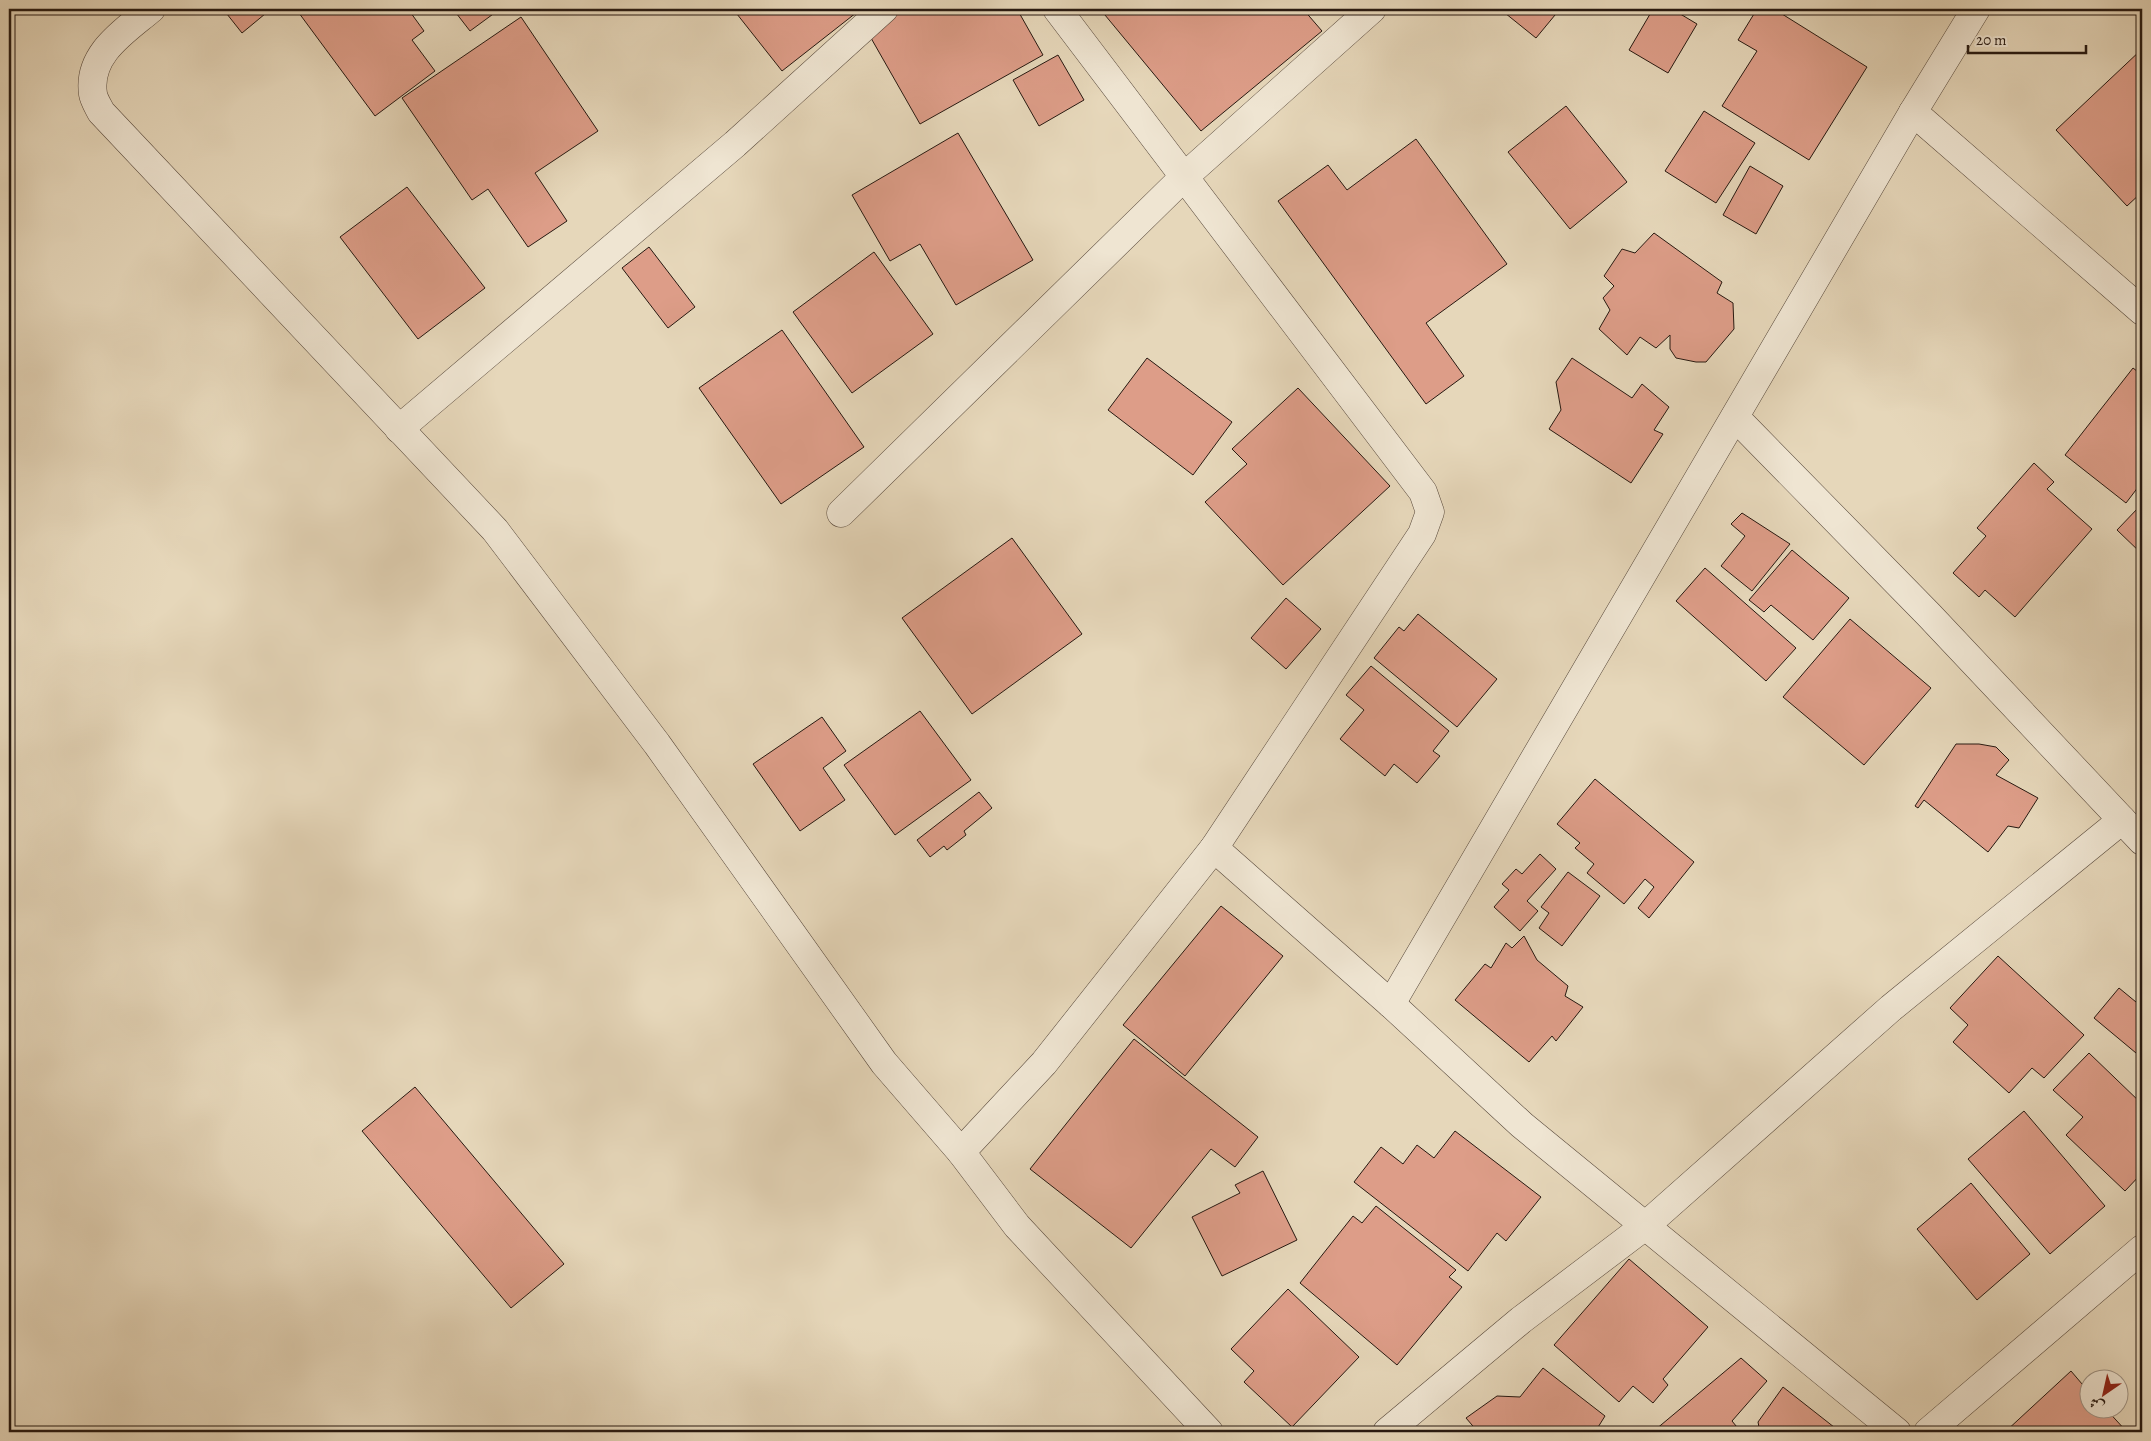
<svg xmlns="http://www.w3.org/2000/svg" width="2151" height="1441" font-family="Alegreya,Amiri,serif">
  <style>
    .building { fill: #dd9d88; stroke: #271911 }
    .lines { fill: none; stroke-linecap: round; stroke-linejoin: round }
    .street-casing { stroke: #57483b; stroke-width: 29 }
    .street { stroke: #efe5d2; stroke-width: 28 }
  </style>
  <rect width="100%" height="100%" fill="#e6d7ba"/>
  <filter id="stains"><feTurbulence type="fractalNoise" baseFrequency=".004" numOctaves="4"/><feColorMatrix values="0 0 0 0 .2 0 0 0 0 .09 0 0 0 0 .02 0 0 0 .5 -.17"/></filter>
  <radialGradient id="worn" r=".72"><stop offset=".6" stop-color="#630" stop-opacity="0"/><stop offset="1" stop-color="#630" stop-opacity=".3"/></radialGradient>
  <g class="building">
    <polygon points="223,9 271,9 242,33"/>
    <polygon points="296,9 408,9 424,31 412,40 435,71 375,116"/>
    <polygon points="453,9 500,9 470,31"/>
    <polygon points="733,9 861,9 782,71"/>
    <polygon points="873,9 1017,9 1043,55 920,124 859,17"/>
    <polygon points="1100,9 1303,9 1322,31 1201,131"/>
    <polygon points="1500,9 1560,9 1536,38"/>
    <polygon points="1653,9 1672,9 1697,24 1668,73 1629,50"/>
    <polygon points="1757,9 1774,9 1867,67 1809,160 1722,106 1757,51 1738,40"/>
    <polygon points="521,17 598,131 535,173 567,221 528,247 488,189 472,200 402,98"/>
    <polygon points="2142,49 2142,192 2127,206 2056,130"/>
    <polygon points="1058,55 1084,100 1039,126 1013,80"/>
    <polygon points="1566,106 1627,182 1570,229 1508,152"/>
    <polygon points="1704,111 1755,143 1716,203 1665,171"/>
    <polygon points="958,133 1033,260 956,305 920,244 890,261 852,195"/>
    <polygon points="1416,139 1507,264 1426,323 1464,376 1426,404 1278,201 1328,165 1347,190"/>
    <polygon points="1750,166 1783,186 1756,234 1723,215"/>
    <polygon points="407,187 485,288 418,339 340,237"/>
    <polygon points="1654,233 1722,282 1717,293 1733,303 1734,329 1706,362 1696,362 1676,358 1670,349 1670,335 1656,348 1640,337 1627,355 1599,329 1610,310 1603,298 1614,286 1604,276 1622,249 1635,253"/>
    <polygon points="649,247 695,307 668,328 622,268"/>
    <polygon points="874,252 933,334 852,393 793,312"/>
    <polygon points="782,330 864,447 781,504 699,388"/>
    <polygon points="1147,358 1232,422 1193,475 1108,410"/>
    <polygon points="1572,358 1632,398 1642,384 1669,407 1654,430 1663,434 1631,483 1549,429 1561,410 1556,382"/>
    <polygon points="2133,368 2142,375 2142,482 2126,503 2065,455"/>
    <polygon points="1298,388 1390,486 1283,585 1205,502 1247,464 1232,449"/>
    <polygon points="2034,463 2054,482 2047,489 2092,529 2015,617 1985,590 1979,597 1953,573 1986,536 1977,528"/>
    <polygon points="2139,507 2142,511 2142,554 2117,530"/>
    <polygon points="1742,513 1790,544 1752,591 1721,566 1745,536 1731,524"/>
    <polygon points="1012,538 1082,634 972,714 902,618"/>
    <polygon points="1792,550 1849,598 1813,640 1771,605 1764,612 1749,600"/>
    <polygon points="1705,568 1796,648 1766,681 1676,601"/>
    <polygon points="1286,598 1321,629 1286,669 1251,638"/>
    <polygon points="1418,614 1497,679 1457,727 1374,658 1399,627 1404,631"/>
    <polygon points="1850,619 1931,688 1864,765 1783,697"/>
    <polygon points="1371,666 1449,731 1433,751 1440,756 1417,783 1394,764 1385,776 1340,739 1364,710 1346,695"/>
    <polygon points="920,711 971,780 895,835 844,765"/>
    <polygon points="822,717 846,751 823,768 845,800 800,831 753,764"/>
    <polygon points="1956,744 1979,744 1996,747 2009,760 1996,775 2038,798 2019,828 2008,826 1988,852 1924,800 1918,808 1915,806"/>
    <polygon points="1595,779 1694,862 1649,918 1638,908 1654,887 1645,879 1624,904 1587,873 1594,864 1575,848 1580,843 1557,824"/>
    <polygon points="979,792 992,808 964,831 966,835 947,850 944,846 930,857 917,840"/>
    <polygon points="1540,854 1556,869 1527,901 1538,911 1520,931 1494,907 1509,890 1502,884 1516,869 1522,874"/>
    <polygon points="1568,872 1600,896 1562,946 1539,928 1549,913 1541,907"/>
    <polygon points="1221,906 1283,956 1185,1076 1123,1025"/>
    <polygon points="1524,936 1537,960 1568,986 1565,996 1583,1007 1556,1041 1552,1036 1529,1062 1455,1000 1485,964 1491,968 1506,943 1512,948"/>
    <polygon points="1998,956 2084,1035 2044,1078 2032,1068 2009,1093 1953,1042 1968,1025 1950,1008"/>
    <polygon points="2119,988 2136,1002 2142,994 2142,1058 2094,1018"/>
    <polygon points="1134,1039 1258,1137 1235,1167 1211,1149 1131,1248 1030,1169"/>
    <polygon points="2089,1053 2142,1104 2142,1173 2125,1191 2066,1135 2083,1117 2053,1090"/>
    <polygon points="415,1087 564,1264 511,1308 362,1131"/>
    <polygon points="2024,1111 2105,1206 2050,1254 1968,1159"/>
    <polygon points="1455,1131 1541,1197 1506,1241 1497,1233 1468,1271 1354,1182 1381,1147 1403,1164 1417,1145 1434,1158"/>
    <polygon points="1263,1171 1297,1240 1222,1276 1192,1217 1240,1193 1235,1185"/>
    <polygon points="1971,1183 2030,1254 1977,1300 1917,1229"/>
    <polygon points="1376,1206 1456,1270 1449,1277 1462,1287 1397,1365 1300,1283 1353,1216 1362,1223"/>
    <polygon points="1629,1259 1708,1327 1663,1379 1668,1385 1653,1403 1633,1386 1619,1402 1554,1345"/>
    <polygon points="1288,1289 1359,1357 1292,1427 1244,1382 1254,1371 1231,1349"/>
    <polygon points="1741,1358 1767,1381 1732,1421 1741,1432 1657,1432 1655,1430"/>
    <polygon points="1543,1368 1605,1416 1595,1432 1478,1432 1466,1418 1497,1396 1520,1397"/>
    <polygon points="2071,1371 2088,1391 2088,1408 2105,1408 2127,1432 2005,1432"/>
    <polygon points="1783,1387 1839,1431 1838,1432 1760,1432 1758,1422"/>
  </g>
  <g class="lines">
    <defs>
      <g id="street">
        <path d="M151,9C125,31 87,54 93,94C94,100 98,106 101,112L495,530L657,744L884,1063L961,1152"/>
        <polyline points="1057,9 1423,492 1430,512 1422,534 1214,848 1044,1063 961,1152 1017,1226 1209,1432"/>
        <polyline points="1913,112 2142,311"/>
        <polyline points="1735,417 1929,615 2142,841"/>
        <polyline points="399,429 735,144 884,9"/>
        <polyline points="841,513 1184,177 1372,9"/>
        <polyline points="1214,848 1391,1004 1522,1125 1897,1432"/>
        <polyline points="1391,1004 1913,112 1976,9"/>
        <polyline points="1387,1432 1521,1320 1645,1226 1891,1008 2122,820"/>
        <polyline points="1928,1432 2142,1249"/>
      </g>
    </defs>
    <use href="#street" class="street-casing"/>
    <use href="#street" class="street"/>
  </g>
  <rect width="2151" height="1441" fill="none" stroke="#e6d7ba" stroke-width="30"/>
  <rect x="10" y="10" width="2131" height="1421" fill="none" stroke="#271911" stroke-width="2.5"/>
  <rect x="15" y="15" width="2121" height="1411" fill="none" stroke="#271911"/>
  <g transform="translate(2104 1394) rotate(214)"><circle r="24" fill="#efe5d2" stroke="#9f9385"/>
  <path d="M0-4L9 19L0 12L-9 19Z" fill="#8f2418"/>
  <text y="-8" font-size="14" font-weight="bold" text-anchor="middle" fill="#271911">ش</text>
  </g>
  <path d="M1968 45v8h118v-8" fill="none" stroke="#271911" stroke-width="2.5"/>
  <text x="1976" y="45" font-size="15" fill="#271911" stroke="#efe5d2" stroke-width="4" paint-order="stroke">20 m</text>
  <rect width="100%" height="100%" filter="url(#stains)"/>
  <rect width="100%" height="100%" fill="url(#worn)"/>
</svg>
